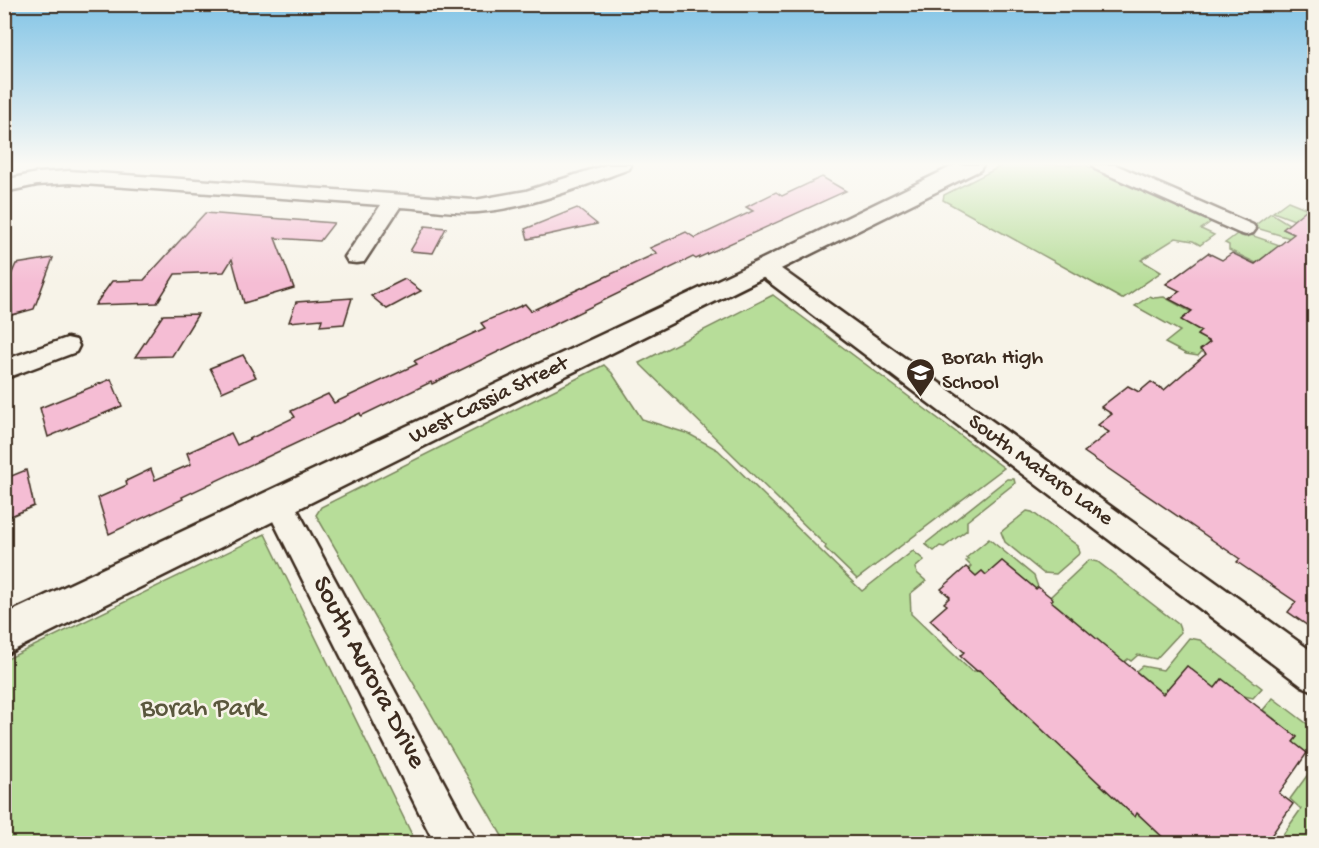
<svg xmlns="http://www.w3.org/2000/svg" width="1319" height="848" font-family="'Gochi Hand',sans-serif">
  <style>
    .green { fill: #b7dd99; stroke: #79845c; stroke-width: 1.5 }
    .building { fill: #f5bdd4; stroke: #3b2a1e; stroke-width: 1.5 }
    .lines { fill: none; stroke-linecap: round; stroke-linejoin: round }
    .minor-casing { stroke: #3b2a1e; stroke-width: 5 }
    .tertiary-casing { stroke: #3b2a1e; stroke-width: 5 }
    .minor { fill: #f7f3e8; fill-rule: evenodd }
    .tertiary { fill: #f7f3e8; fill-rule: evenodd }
    .labels { text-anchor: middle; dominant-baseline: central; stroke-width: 5; stroke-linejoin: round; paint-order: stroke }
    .poi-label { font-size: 22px; fill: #3b2a1e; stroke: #f7f3e8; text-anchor: start }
    .street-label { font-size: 22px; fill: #3b2a1e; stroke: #f7f3e8 }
    .near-street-label { font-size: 27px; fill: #3b2a1e; stroke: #f7f3e8 }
    .near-park-label { font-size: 27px; fill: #5a573d; stroke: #f7f3e8 }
  </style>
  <rect width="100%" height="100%" fill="#f7f3e8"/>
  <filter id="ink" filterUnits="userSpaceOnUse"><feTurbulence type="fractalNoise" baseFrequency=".0167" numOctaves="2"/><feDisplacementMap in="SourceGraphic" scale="12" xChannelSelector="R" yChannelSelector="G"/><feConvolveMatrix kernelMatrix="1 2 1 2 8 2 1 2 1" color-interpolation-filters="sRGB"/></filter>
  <g filter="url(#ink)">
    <g class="green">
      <polygon points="1003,165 1085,165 1211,222 1201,229 1214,235 1200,245 1193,241 1176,238 1141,260 1161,272 1122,299 943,200 944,195"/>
      <polygon points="1288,201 1308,209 1294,220 1273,212"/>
      <polygon points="1271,213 1289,224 1283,229 1314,243 1314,248 1290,238 1253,227"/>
      <polygon points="1237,234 1244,237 1248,234 1314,257 1314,264 1311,263 1286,266 1265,257 1256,263 1229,250 1229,245 1225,243"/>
      <polygon points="773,295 1004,468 857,579 825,548 826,546 639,363"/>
      <polygon points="1150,296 1154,298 1164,297 1191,312 1182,320 1201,331 1197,335 1210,342 1198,356 1186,354 1165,343 1180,331 1135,306"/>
      <polygon points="604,365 612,373 642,419 689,434 718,450 862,591 913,551 924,560 915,568 917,573 926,581 910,594 911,614 971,671 977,671 986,663 982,672 1134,816 1137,813 1169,843 506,843 316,515 321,507"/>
      <polygon points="1007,479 1014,479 1015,483 967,521 967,530 944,547 940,546 934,551 925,544"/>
      <polygon points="1027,511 1032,512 1078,546 1080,553 1056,574 1043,573 1005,542 1001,532"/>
      <polygon points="265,534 416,843 5,843 5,660"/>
      <polygon points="989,539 1034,576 1038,587 1031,594 1032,586 1002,561 986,575 982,571 976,576 968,569 971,566 966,561 968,559 966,558"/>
      <polygon points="1089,560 1098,562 1178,624 1181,632 1156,659 1138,655 1131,661 1128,659 1124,662 1055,604 1045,606 1050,597"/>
      <polygon points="1189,638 1200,640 1262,688 1253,698 1244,696 1222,679 1215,688 1187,666 1163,694 1136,671 1142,666 1163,670"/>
      <polygon points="1273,698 1314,729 1314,743 1307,753 1293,742 1297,737 1263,710"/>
      <polygon points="1314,766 1314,843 1277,843 1301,809 1290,799"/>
    </g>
    <g class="building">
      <polygon points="822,177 846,191 696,259 693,257 432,384 431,382 361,416 360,413 182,497 183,499 109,534 98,498 127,485 126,481 151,469 155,480 191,464 187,453 231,433 237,445 295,417 291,411 328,394 334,403 417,364 414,361 485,328 481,323 525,304 531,311 657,253 650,248 686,232 695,238 753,211 746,207 776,192 782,196"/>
      <polygon points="1314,203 1314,630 1288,612 1296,602 1237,562 1240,559 1084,452 1109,432 1098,425 1112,414 1101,407 1128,386 1139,392 1151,382 1164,390 1206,354 1200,350 1210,342 1197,335 1201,331 1181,320 1192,311 1169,299 1180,291 1166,284 1208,253 1222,260 1232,253 1255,264 1294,234 1283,229"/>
      <polygon points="577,208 597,224 528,239 525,229"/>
      <polygon points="205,213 334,223 320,241 275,238 294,288 244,303 232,259 224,272 175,274 157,303 95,305 112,281 144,280"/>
      <polygon points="425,226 446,228 433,253 410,251"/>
      <polygon points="53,258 34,309 12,315 11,275 16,264"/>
      <polygon points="405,279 421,291 387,309 371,296"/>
      <polygon points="352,298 344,324 320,326 322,319 289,322 296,302"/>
      <polygon points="198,314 172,356 135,357 163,315"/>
      <polygon points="243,355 256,377 222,392 210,368"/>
      <polygon points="111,379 122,406 48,437 40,408"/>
      <polygon points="26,470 34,506 4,519 4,479"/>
      <polygon points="1002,561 1036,589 1038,587 1053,599 1051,601 1163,694 1187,666 1215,688 1222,679 1297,737 1293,742 1307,753 1279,793 1293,804 1266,843 1169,843 1137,813 1135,817 979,670 977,671 960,656 964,652 930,620 947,605 944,603 950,597 941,589 966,567 976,576 982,571 986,575"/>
    </g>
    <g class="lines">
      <defs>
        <g id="minor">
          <path d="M606,165H631L629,169C580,187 530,208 478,212C453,214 425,208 400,207L364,262L356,263L348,262L345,257L381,205L69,183L37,185L4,192V180L37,173L69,171L475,200L526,191Z"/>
          <polygon points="1093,165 1116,165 1253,225 1256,229 1253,233 1246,235 1239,233 1095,169"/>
          <polygon points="765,261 773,263 1314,653 1314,691 1302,686 757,273 754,268 757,263"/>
          <polygon points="67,338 76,340 79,346 76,352 4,379 4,360"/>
          <polygon points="279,491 289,494 477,844 435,844 264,503 269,494"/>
        </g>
        <polygon id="tertiary" points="955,165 983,165 980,170 4,655 4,615 756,262"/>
      </defs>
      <use href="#minor" class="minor-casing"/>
      <use href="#tertiary" class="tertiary-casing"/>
      <use href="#minor" class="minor"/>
      <use href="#tertiary" class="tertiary"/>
    </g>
  </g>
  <linearGradient id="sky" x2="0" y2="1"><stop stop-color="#82c4e6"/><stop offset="0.58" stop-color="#fbfaf5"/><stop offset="1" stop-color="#fbfaf5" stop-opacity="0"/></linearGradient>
  <rect width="1319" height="283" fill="url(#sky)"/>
  <defs>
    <symbol id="school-pin" viewBox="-11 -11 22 30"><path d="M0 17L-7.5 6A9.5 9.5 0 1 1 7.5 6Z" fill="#3b2a1e" stroke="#f7f3e8"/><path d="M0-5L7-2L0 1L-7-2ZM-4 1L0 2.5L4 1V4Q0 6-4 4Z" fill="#fff"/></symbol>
  </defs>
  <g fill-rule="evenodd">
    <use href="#school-pin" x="904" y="356" width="33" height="45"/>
  </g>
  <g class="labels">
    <g class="poi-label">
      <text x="942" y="359">Borah High<tspan x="942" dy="25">School</tspan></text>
    </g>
    <g class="street-label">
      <text transform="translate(489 401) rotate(-26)">West Cassia Street</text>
      <text transform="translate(1040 471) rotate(36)">South Mataro Lane</text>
    </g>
    <g class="near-street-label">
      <text transform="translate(368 673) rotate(62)">South Aurora Drive</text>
    </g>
    <g class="near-park-label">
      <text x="203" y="710">Borah Park</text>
    </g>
  </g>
  <rect width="1319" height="848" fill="none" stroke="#f7f3e8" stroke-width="24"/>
  <rect x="12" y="12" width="1295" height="824" fill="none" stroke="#3b2a1e" stroke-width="2" filter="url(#ink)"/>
</svg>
